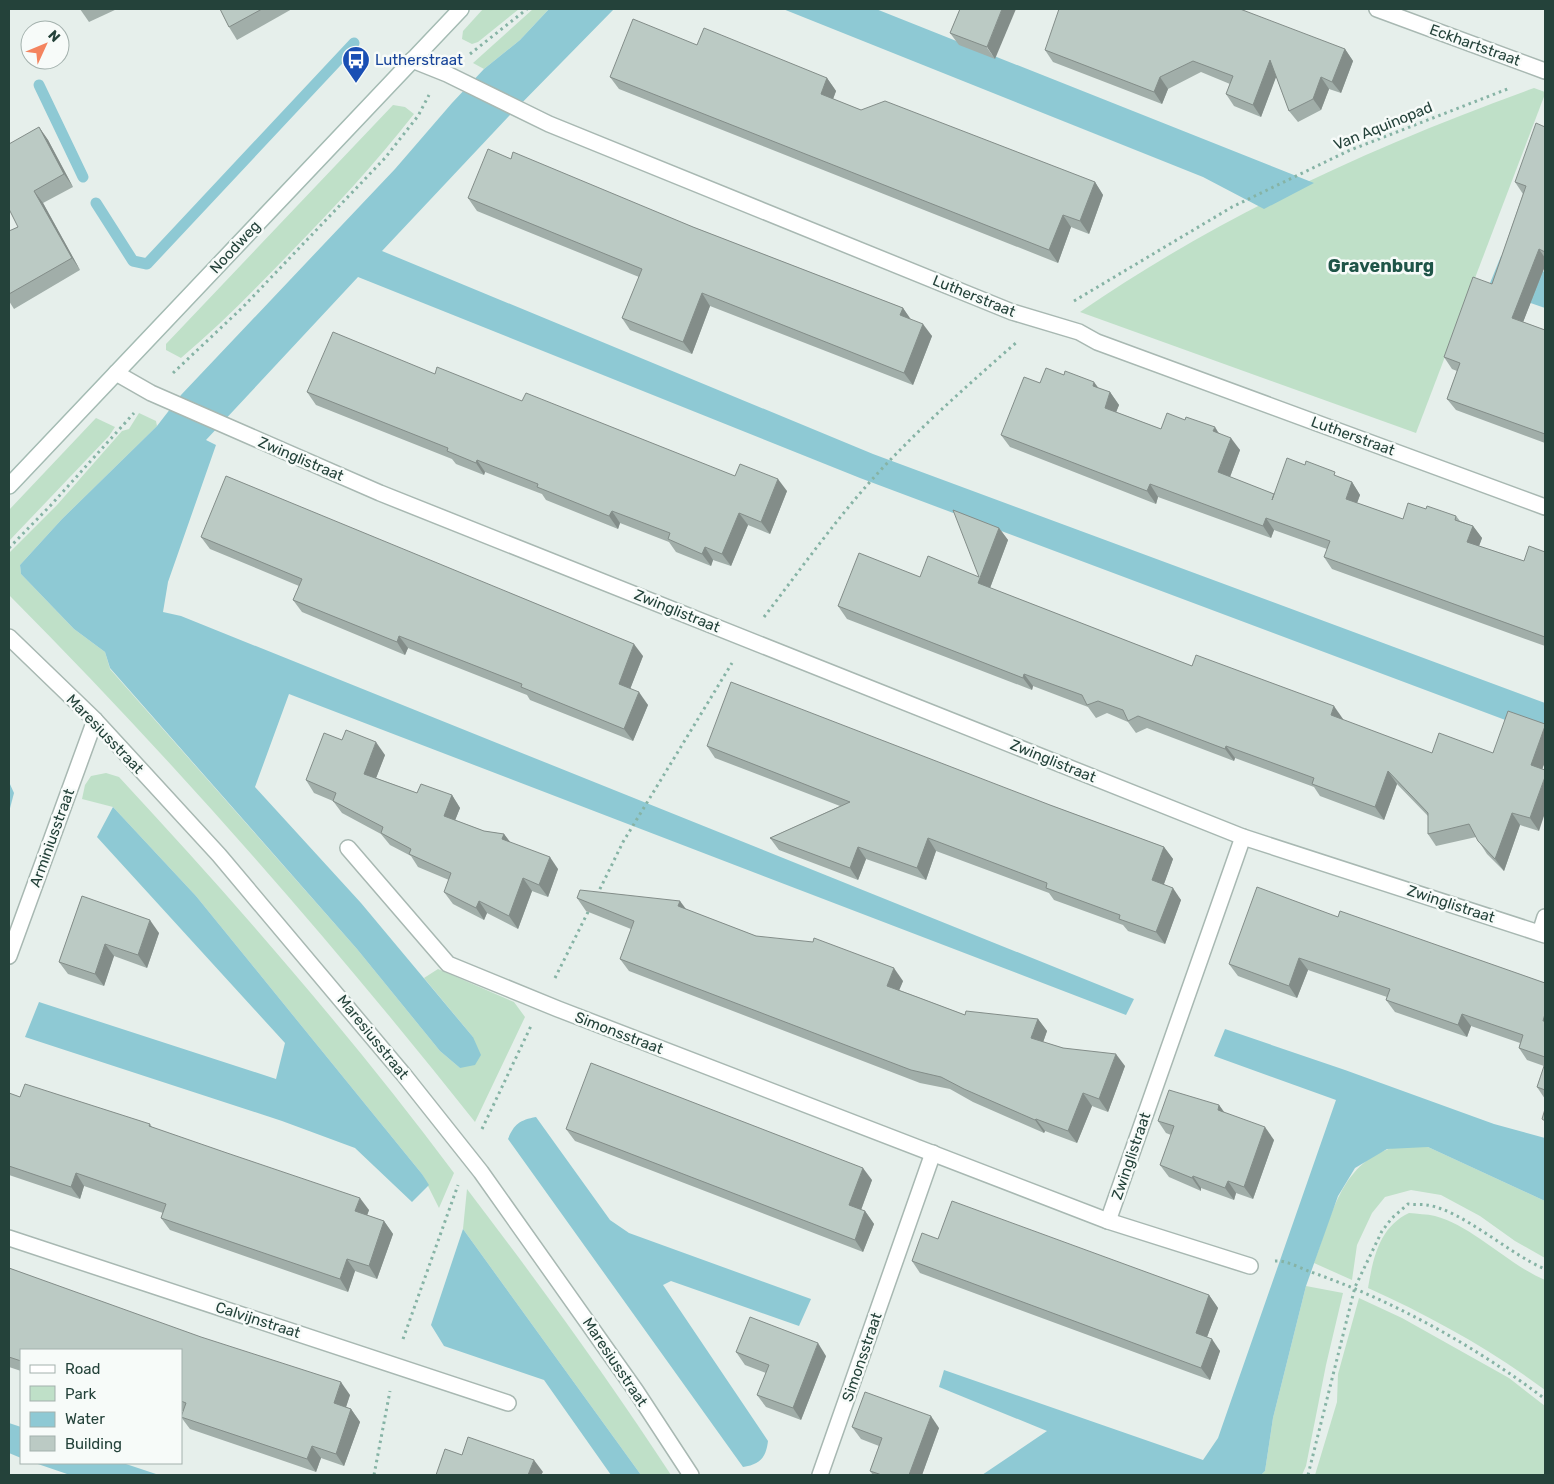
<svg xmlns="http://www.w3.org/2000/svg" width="1554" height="1484" font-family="Rubik,sans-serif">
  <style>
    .green { fill: #bfe0c8 }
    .water { fill: #8ec9d4 }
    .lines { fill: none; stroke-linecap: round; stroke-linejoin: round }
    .stream { stroke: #8ec9d4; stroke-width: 11 }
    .minor-casing { stroke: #a8b8b2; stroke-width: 18 }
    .secondary-casing { stroke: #a4bbb3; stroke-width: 18 }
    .path { stroke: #86b3a5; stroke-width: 3; stroke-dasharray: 2.5 4; stroke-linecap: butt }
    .minor { stroke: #fff; stroke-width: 15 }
    .secondary { stroke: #fff; stroke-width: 15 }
    .wall { fill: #a1aea9 }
    .shaded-wall { fill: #838d89 }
    .building { fill: #bbcac4; stroke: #838d89 }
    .labels { text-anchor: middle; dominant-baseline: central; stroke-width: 5; stroke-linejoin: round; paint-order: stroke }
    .street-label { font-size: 15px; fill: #24423a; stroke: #f7fbf9 }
    .transit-label { font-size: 15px; fill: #164399; stroke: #f7fbf9; text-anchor: start }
    .quarter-label { font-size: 18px; font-weight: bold; fill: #1f5548; stroke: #f7fbf9 }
  </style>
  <rect width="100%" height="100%" fill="#e6efeb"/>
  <g class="green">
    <polygon points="483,9 519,9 478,42 472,44 462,39 463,31"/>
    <polygon points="533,9 549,9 520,40 484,69 473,63"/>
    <path d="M1534,88L1545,92V94L1416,433L1080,312C1219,216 1376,145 1534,88Z"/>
    <path d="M393,105L405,107L414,114C375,164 332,210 288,255C253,291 219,326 181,358L166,350V344Z"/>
    <path d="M139,413L156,421L157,426L62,519L20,565L21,574L74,629L105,652L110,669L357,949L440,1051L460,1068L473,1037L424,978L438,969L514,1002L525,1017L475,1122C329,938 175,762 9,595V553L57,505L122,431L129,429Z"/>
    <polygon points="96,418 115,427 109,436 9,541 9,510"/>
    <path d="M106,773L119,777C237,904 350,1034 454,1173L439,1208L422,1174L196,896L113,807L82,799L85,785L91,776Z"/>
    <path d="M1428,1147L1545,1201V1258L1515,1241L1480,1216L1441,1195L1411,1190L1385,1197L1372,1213L1357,1245L1352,1280L1314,1263C1330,1221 1339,1168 1386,1150C1397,1145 1416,1147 1428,1147Z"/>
    <path d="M467,1189C538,1282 607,1377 671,1475H641L463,1229Z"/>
    <path d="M1409,1213C1417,1214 1427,1214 1435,1216C1471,1225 1509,1265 1545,1280V1390C1490,1349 1430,1316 1368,1288C1373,1259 1379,1227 1409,1213Z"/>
    <polygon points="1306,1286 1343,1293 1326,1365 1306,1466 1302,1475 1261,1475 1265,1471 1273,1418"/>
    <polygon points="1359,1298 1402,1318 1509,1378 1545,1406 1545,1475 1315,1475 1337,1402 1338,1374"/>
  </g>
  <g class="water">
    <polygon points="549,9 614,9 509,116 382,251 873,454 1545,703 1545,735 860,478 358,277 206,440 216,445 168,582 163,612 181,616 1134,999 1126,1015 289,694 255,787 361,903 473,1037 481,1055 475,1065 460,1068 440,1051 357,949 110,668 105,652 74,629 21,574 20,565 62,519 157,426 181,395 395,169 452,103 484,69 520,40"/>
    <polygon points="783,9 876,9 1314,183 1264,209 1203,177"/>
    <polygon points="1501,256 1545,272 1545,308 1488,288"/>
    <polygon points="9,782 14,793 9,812"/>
    <polygon points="113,807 196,896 422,1174 429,1185 412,1202 355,1148 282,1121 25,1037 39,1002 276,1079 285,1043 97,837"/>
    <polygon points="1225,1029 1345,1070 1494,1124 1545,1138 1545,1201 1428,1147 1387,1149 1355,1168 1338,1196 1306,1286 1273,1418 1265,1471 1261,1475 982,1475 1047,1431 939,1387 944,1370 1203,1460 1218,1438 1336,1100 1214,1056"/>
    <path d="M536,1117L610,1220L629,1233L811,1299L799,1326L671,1281L663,1285L768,1441C766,1458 760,1464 743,1467L508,1139C514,1124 520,1120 536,1117Z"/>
    <polygon points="463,1229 641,1475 611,1475 544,1380 444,1346 431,1325"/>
    <polygon points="9,1423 21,1427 21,1458 9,1453"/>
    <polygon points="35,1463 123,1463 159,1475 70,1475"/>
  </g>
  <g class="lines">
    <g class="stream">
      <polyline points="39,85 83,177"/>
      <polyline points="96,203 133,261 147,264 354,43"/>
    </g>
    <defs>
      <g id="minor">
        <polyline points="1377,9 1545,71"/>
        <polyline points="412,60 447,74 549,124 1012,312 1079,332 1097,342 1545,507"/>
        <polyline points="116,373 151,393 380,493 1243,837 1545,935"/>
        <polyline points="9,637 95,720 219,855 404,1075 481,1172 636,1391 691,1475"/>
        <polyline points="348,848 448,964 558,1009 1108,1221 1250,1266"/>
        <polyline points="1540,933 1545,917"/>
        <polyline points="9,956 95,720"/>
        <polyline points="1108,1221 1243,837"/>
        <polyline points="9,1238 508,1403"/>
        <polyline points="820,1475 933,1153"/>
      </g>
      <polyline id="secondary" points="9,486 461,9"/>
    </defs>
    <use href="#minor" class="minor-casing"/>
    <use href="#secondary" class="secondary-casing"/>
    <g class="path">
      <polyline points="470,54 527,9"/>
      <polyline points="1074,301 1232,207 1348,151 1510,88"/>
      <polyline points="173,373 243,307 385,158 418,116 429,95"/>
      <polyline points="9,548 51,505 134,413"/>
      <path d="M764,617C807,561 848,502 898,452C936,413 977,377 1018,341"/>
      <polyline points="597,895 623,842 732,663"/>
      <polyline points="555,978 589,910"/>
      <polyline points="482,1129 531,1026"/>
      <path d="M1275,1261C1286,1260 1300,1268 1311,1272C1394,1301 1475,1346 1545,1399"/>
      <polyline points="403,1339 458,1185"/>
      <polyline points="374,1475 390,1391"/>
      <path d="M1308,1475L1355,1287L1382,1231L1392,1218L1408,1204C1414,1205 1421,1204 1427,1205C1462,1210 1509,1254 1545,1269"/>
    </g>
    <use href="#minor" class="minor"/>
    <use href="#secondary" class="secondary"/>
  </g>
  <g class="wall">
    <polygon points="80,9 117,9 89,22"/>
    <polygon points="220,9 292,9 237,40 229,27"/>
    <polygon points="960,9 995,59 959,45 950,33"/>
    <polygon points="697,45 827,78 836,91 833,99 861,110 1095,182 1103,195 1089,234 1071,227 1058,263 619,89 610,77"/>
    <polygon points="1345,49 1353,61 1341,93 1329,89 1321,110 1298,122 1289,111 1276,76 1261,117 1234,106 1226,94 1230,84 1201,72 1168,89 1162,104 1053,62 1045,50"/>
    <polygon points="39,127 48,140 73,187 43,203 80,270 14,309 9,301 9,231 18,227"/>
    <polygon points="1545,127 1545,266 1523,322 1545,330 1545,443 1456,410 1447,399 1457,371 1452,369 1444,357 1492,284 1523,194 1515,182"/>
    <polygon points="511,159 693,227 903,308 910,319 932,336 913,385 710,306 692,354 630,330 622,318 639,277 477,211 468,198"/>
    <polygon points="435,374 522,401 735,476 787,491 770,534 748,525 731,566 713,560 711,566 676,552 669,542 620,523 618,529 546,500 542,494 485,472 484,475 456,464 452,459 316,405 307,392"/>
    <polygon points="1040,383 1098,388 1110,392 1119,405 1116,412 1161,429 1219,433 1240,450 1230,477 1274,494 1339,477 1352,482 1360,495 1357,503 1403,519 1426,509 1456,516 1460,521 1473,526 1482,538 1479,546 1524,561 1545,552 1545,646 1332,569 1324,557 1327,549 1274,530 1271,538 1158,497 1156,504 1010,447 1001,435"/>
    <polygon points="999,528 1008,540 990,588 1192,666 1343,719 1342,720 1432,753 1493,753 1545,724 1545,762 1542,769 1539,831 1520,825 1504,871 1487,854 1476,837 1436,846 1428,834 1428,816 1397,784 1384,820 1320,796 1314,787 1235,758 1234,761 1147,728 1136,733 1128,722 1107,713 1096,718 1088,707 1033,686 1032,690 847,619 838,606 979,577"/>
    <polygon points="201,537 643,656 630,689 648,705 633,741 530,700 527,695 408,648 405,655 302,612 293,600 299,586 210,549"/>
    <polygon points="342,740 385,755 376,778 417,793 452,795 460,808 455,820 484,831 504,834 510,842 558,869 548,897 532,891 518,929 487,913 484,920 453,904 444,892 449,880 418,867 411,856 390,845 381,834 342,813 333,801 314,793 306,780"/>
    <polygon points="707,746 1050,805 1164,847 1173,859 1164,884 1181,900 1165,944 1128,931 1123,925 1054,900 1049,893 936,851 926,880 866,859 858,880 779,850 770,838 840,806 715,758"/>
    <polygon points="82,896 159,933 147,968 114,956 104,986 68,974 59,962"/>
    <polygon points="577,898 685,909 756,936 903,981 899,990 965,1015 1038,1019 1047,1031 1043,1042 1125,1066 1108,1112 1092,1106 1077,1143 1045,1131 1044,1133 973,1102 950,1089 920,1083 629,971 620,959 631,929 586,911"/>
    <polygon points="1338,917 1545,983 1545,1099 1537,1087 1544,1066 1527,1060 1519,1048 1520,1043 1471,1026 1467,1037 1395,1012 1386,1000 1387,997 1308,970 1297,998 1238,976 1229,964"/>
    <polygon points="9,1093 20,1097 150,1124 152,1127 369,1210 367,1215 384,1221 393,1234 377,1279 355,1271 348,1292 170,1230 161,1218 163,1213 84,1186 80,1199 9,1175"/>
    <polygon points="1219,1105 1225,1113 1274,1140 1253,1199 1236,1193 1234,1200 1201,1188 1201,1191 1169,1177 1160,1165 1171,1135 1166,1133 1158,1121"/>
    <polygon points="566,1129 872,1180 861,1210 865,1211 874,1224 863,1252 575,1141"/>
    <polygon points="912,1261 1209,1295 1218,1308 1207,1337 1220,1351 1210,1380 920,1273"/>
    <polygon points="9,1268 350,1395 346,1407 351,1409 360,1422 344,1466 321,1458 316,1472 190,1429 181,1417 183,1411 181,1411 181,1350 21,1350 21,1371 9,1367"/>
    <polygon points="736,1352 826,1356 801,1420 766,1407 757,1395 766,1373 745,1365"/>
    <polygon points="852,1427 939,1428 922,1475 873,1475 870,1471 879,1446 861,1439"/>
  </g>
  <g class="shaded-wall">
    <polygon points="1002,9 1016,9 995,59 987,47"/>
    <polygon points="1345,49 1353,61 1341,93 1332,82"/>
    <polygon points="1270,60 1278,72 1261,117 1253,105"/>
    <polygon points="1160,77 1168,89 1162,104 1154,92"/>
    <polygon points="1321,77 1329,89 1321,110 1313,99"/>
    <polygon points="827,78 836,91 830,107 821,94"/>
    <polygon points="39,127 48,140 73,187 64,174"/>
    <polygon points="1095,182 1103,195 1089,234 1080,221"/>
    <polygon points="34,191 43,203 80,270 72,258"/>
    <polygon points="1063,215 1071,227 1058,263 1049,250"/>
    <polygon points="1539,249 1545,258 1545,266 1520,330 1512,318"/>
    <polygon points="702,293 710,306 692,354 683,342"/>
    <polygon points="903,308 912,321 900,315"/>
    <polygon points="923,324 932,336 913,385 904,373"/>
    <polygon points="1094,382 1103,394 1093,386"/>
    <polygon points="1110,392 1119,405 1113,420 1105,408"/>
    <polygon points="1215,427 1223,440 1213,431"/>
    <polygon points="1231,438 1240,450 1227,485 1218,472"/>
    <polygon points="477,460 485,472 484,475 476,463"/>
    <polygon points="778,479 787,491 770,534 761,522"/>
    <polygon points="1352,482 1360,495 1354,511 1346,499"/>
    <polygon points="1150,484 1158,497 1156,504 1147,491"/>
    <polygon points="612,511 620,523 618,529 609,516"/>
    <polygon points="739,513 748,525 731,566 722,554"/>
    <polygon points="1266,518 1274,530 1271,538 1263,526"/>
    <polygon points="1473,526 1482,538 1476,554 1467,542"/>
    <polygon points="999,528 1008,540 987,596 978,583"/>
    <polygon points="705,547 713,560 711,566 702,554"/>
    <polygon points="399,636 408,648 405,655 397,642"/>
    <polygon points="634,644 643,656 627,697 619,684"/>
    <polygon points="1024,674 1033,686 1032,690 1023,678"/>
    <polygon points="639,692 648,705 633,741 624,729"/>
    <polygon points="1334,706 1343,719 1340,728 1331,715"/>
    <polygon points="1545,726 1545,762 1539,777 1531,765"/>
    <polygon points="376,742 385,755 373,786 364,774"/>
    <polygon points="1226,746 1235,758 1234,761 1225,749"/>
    <polygon points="1388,771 1397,784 1384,820 1375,807"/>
    <polygon points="1545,777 1545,813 1539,831 1530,818"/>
    <polygon points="452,795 460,808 452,828 444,816"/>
    <polygon points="1512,813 1520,825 1504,871 1495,859"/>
    <polygon points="504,834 513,846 502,839"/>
    <polygon points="928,838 936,851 926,880 917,868"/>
    <polygon points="858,847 866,859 858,880 850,868"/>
    <polygon points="1164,847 1173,859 1161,892 1152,880"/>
    <polygon points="550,857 558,869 548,897 539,885"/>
    <polygon points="523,878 532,891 518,929 509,916"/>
    <polygon points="1173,888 1181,900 1165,944 1156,932"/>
    <polygon points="479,901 487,913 484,920 476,908"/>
    <polygon points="680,901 689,913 678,906"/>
    <polygon points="150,920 159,933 147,968 138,955"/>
    <polygon points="105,944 114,956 104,986 95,974"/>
    <polygon points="1299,958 1308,970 1297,998 1289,986"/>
    <polygon points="894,968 903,981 896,998 887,986"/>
    <polygon points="1462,1014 1471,1026 1467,1037 1458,1025"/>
    <polygon points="1038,1019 1047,1031 1040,1051 1031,1038"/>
    <polygon points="1116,1054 1125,1066 1108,1112 1099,1099"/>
    <polygon points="1083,1093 1092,1106 1077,1143 1068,1131"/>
    <polygon points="1219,1105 1228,1118 1218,1110"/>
    <polygon points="1036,1119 1045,1131 1044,1133 1035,1120"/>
    <polygon points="1265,1127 1274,1140 1253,1199 1244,1187"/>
    <polygon points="863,1168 872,1180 858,1218 849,1205"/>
    <polygon points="76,1173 84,1186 80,1199 71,1187"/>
    <polygon points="1193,1176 1201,1188 1201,1191 1192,1178"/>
    <polygon points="1228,1181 1236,1193 1234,1200 1225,1188"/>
    <polygon points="360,1198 369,1210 364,1224 355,1211"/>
    <polygon points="865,1211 874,1224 863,1252 855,1240"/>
    <polygon points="384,1221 393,1234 377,1279 369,1266"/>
    <polygon points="347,1259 355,1271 348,1292 340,1279"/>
    <polygon points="1209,1295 1218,1308 1204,1345 1196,1333"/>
    <polygon points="1212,1339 1220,1351 1210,1380 1201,1368"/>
    <polygon points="818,1343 826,1356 801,1420 793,1408"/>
    <polygon points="341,1382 350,1395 343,1416 334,1403"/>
    <polygon points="351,1409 360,1422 344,1466 336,1454"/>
    <polygon points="931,1416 939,1428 922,1475 909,1475"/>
    <polygon points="312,1446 321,1458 316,1472 307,1459"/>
    <polygon points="534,1460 543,1472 541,1475 528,1475"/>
  </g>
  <g class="building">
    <polygon points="220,9 262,9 229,27"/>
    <polygon points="960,9 1002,9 987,47 950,33"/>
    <polygon points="1059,9 1240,9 1345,49 1332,82 1321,77 1313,99 1289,111 1270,60 1253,105 1226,94 1233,76 1193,61 1160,77 1154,92 1045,50"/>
    <polygon points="633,19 697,45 704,28 827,78 821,94 861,110 885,101 1095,182 1080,221 1063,215 1049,250 610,77"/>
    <polygon points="1536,123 1545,127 1545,252 1539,249 1512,318 1545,330 1545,434 1447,399 1460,363 1444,357 1473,277 1492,284 1526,186 1515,182"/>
    <polygon points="39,127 64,174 34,191 72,258 9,294 9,231 18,227 9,209 9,144"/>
    <polygon points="488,149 511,159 513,152 693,227 903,308 900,315 923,324 904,373 702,293 683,342 622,318 642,269 468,198"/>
    <polygon points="333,332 435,374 437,367 522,401 526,393 735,476 740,464 778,479 761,522 739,513 722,554 705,547 702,554 668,539 670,533 612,511 609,516 537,487 538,484 477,460 476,463 447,451 448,448 307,392"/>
    <polygon points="1046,368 1064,375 1065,371 1094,382 1093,386 1110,392 1105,408 1161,429 1167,413 1185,420 1186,417 1215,427 1213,431 1231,438 1218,472 1274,494 1272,500 1287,458 1305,465 1306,461 1335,472 1334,475 1352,482 1346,499 1403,519 1408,503 1426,509 1427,506 1456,516 1455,520 1473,526 1467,542 1524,561 1529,546 1545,552 1545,637 1324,557 1330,541 1266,518 1263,526 1150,484 1147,491 1001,435 1024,377 1040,383"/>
    <polygon points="226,476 634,644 619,684 639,692 624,729 521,687 522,684 399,636 397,642 293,600 302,579 201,537"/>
    <polygon points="953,510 999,528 978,583 1192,666 1196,655 1334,706 1331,715 1432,753 1439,733 1493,753 1508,711 1545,724 1545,726 1531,765 1545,770 1545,777 1530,818 1512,813 1495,859 1478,841 1469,824 1428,834 1428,813 1388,771 1375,807 1312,784 1314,778 1226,746 1225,749 1138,716 1128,721 1123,710 1098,701 1087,705 1082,695 1024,674 1023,678 838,606 859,553 920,577 928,556 979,577"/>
    <polygon points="731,682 1050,805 1164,847 1152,880 1173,888 1156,932 1119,919 1120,915 1046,888 1047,883 928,838 917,868 858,847 850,868 770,838 850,802 707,746"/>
    <polygon points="346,730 376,742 364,774 417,793 421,784 452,795 444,816 484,831 504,834 502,839 550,857 539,885 523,878 509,916 479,901 476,908 444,892 451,873 409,854 411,849 381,833 383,827 333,801 336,793 306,780 324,733 342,740"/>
    <polygon points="1257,887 1338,917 1340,911 1545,983 1545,1014 1543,1021 1545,1021 1545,1057 1519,1048 1523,1035 1462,1014 1458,1025 1386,1000 1390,989 1299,958 1289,986 1229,964"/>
    <polygon points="580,890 680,901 678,906 756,936 813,942 814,938 894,968 887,986 917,997 965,1015 966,1011 1038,1019 1031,1038 1063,1048 1116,1054 1099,1099 1083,1093 1068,1131 1036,1119 1035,1120 964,1089 941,1077 911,1070 620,959 634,921 577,898"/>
    <polygon points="82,896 150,920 138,955 105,944 95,974 59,962"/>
    <polygon points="591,1063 863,1168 849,1205 865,1211 855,1240 566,1129"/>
    <polygon points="1545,1063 1545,1090 1537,1087"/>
    <polygon points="25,1084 150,1124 149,1126 227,1153 360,1198 355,1211 384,1221 369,1266 347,1259 340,1279 161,1218 166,1204 76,1173 71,1187 9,1166 9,1093 20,1097"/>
    <polygon points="1169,1090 1219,1105 1218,1110 1265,1127 1244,1187 1228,1181 1225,1188 1193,1176 1192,1178 1160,1165 1174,1126 1158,1121"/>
    <polygon points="1545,1109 1545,1121 1542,1119"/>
    <polygon points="952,1201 1209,1295 1196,1333 1212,1339 1201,1368 912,1261 922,1233 938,1239"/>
    <polygon points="9,1268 201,1337 341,1382 334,1403 351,1409 336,1454 312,1446 307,1459 181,1417 186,1403 181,1401 181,1350 21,1350 21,1361 9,1357"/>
    <polygon points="750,1317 818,1343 793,1408 757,1395 769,1365 736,1352"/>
    <polygon points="865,1392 931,1416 909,1475 882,1475 870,1471 882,1438 852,1427"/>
    <polygon points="468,1437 534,1460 528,1475 436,1475 445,1449 462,1455"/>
  </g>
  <defs>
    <symbol id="bus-pin" viewBox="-11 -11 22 30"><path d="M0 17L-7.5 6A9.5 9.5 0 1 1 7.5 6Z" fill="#1a4fb4" stroke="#f7fbf9"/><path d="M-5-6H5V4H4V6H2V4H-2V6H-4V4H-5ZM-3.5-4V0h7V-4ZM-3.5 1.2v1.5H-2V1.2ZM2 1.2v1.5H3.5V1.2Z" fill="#fff"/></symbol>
  </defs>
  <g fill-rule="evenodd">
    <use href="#bus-pin" x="340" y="44" width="32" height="43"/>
  </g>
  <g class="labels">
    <g class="street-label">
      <text transform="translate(1475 45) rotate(20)">Eckhartstraat</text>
      <text transform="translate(1383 126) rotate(-22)">Van Aquinopad</text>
      <text transform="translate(235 247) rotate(-47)">Noodweg</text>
      <text transform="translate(974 296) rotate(22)">Lutherstraat</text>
      <text transform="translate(1353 436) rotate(20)">Lutherstraat</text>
      <text transform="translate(301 459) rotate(23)">Zwinglistraat</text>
      <text transform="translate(677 611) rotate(22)">Zwinglistraat</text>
      <text transform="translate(105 734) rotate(46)">Maresiusstraat</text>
      <text transform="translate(1053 761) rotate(22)">Zwinglistraat</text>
      <text transform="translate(52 838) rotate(-70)">Arminiusstraat</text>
      <text transform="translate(1451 904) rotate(18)">Zwinglistraat</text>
      <text transform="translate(619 1033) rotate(21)">Simonsstraat</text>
      <text transform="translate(373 1037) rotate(51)">Maresiusstraat</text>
      <text transform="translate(1131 1156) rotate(-71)">Zwinglistraat</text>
      <text transform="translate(258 1320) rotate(18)">Calvijnstraat</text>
      <text transform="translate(862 1357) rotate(-71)">Simonsstraat</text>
      <text transform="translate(615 1362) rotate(56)">Maresiusstraat</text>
    </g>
    <g class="transit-label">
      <text x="375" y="60">Lutherstraat</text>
    </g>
    <g class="quarter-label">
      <text x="1381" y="266">Gravenburg</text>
    </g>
  </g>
  <rect width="1554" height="1484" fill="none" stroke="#24423a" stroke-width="20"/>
  <rect x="20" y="1349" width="162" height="115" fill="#f7fbf9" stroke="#a3b1ad"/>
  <rect x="30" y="1365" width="25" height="8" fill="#ffffff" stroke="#a3b1ad"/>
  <text x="65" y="1374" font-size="15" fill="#24423a">Road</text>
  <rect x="30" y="1386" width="25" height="15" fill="#bfe0c8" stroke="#a3b1ad"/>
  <text x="65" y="1399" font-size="15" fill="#24423a">Park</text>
  <rect x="30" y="1412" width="25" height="15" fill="#8ec9d4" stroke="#a3b1ad"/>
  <text x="65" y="1424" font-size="15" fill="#24423a">Water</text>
  <rect x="30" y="1436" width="25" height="15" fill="#bbcac4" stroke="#a3b1ad"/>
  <text x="65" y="1449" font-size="15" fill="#24423a">Building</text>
  <g transform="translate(45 45) rotate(46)"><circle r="24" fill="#f7fbf9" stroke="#a3b1ad"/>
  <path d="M0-4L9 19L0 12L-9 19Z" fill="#f4845f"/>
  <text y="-8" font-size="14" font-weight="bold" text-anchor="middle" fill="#24423a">N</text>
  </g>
</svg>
